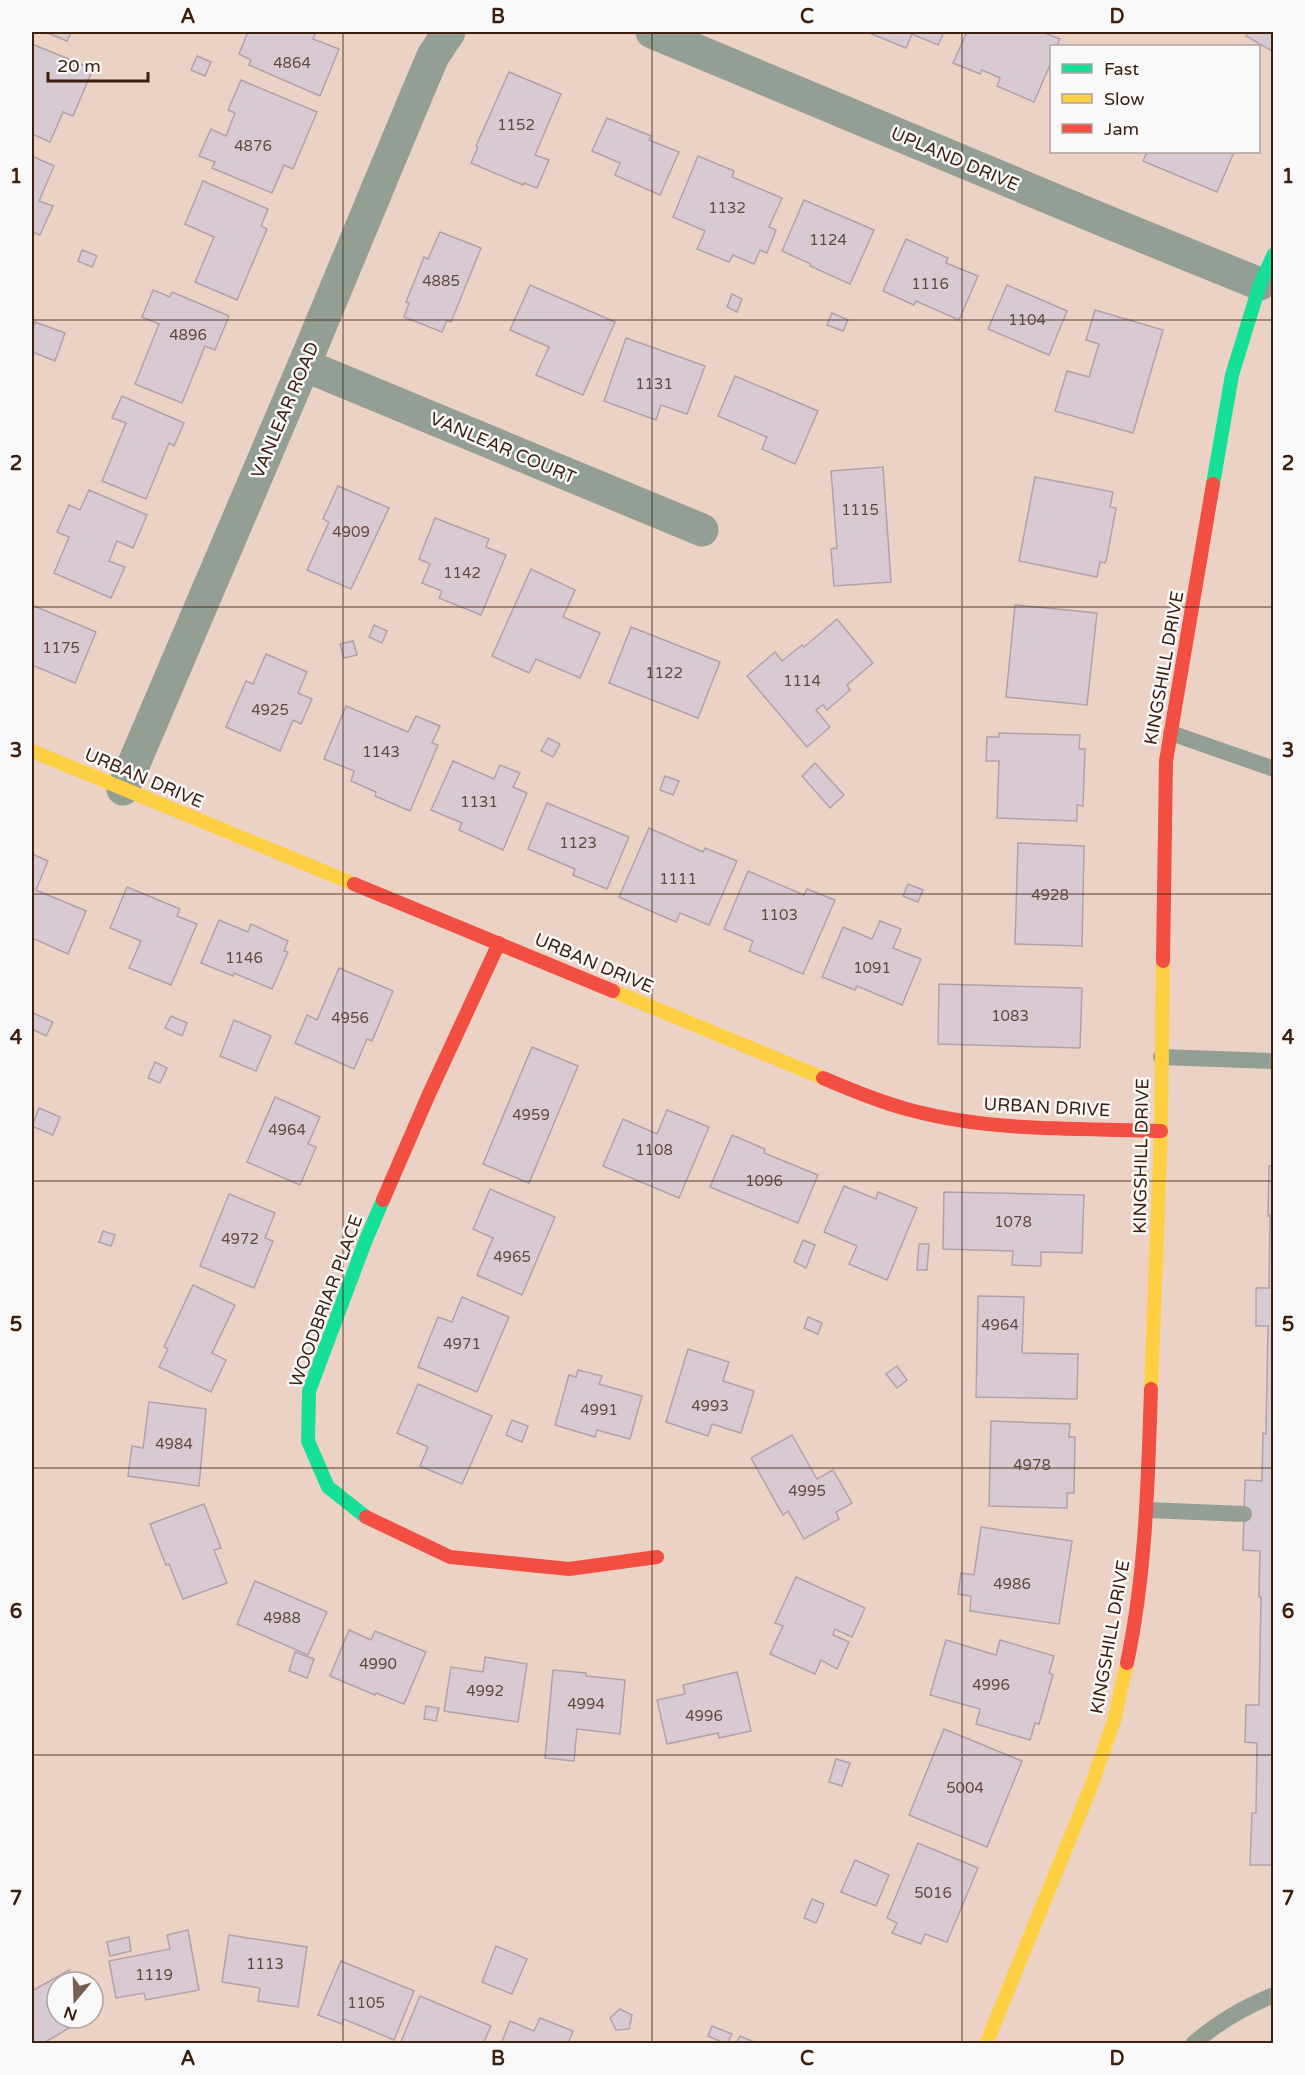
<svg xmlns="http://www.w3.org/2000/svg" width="1305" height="2075" font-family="'Varela Round',sans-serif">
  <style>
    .building { fill: #d8cad3; stroke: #b0a2aa; stroke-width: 1.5 }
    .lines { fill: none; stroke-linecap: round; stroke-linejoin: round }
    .lane { stroke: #939f94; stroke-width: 16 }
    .street { stroke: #939f94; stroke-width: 33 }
    .fast { stroke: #16e098; stroke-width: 14 }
    .slow { stroke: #ffcf43; stroke-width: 14 }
    .jam { stroke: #f24e42; stroke-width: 14 }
    .grid { fill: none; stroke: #3c1f0d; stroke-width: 1.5; stroke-opacity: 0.55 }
    .labels { text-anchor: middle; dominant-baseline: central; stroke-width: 5; stroke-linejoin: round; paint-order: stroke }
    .number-label { font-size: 15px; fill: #634a3e }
    .street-label { font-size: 18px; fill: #3c1f0d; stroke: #f9f9f9 }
    .neatline { fill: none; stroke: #3c1f0d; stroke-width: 2 }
    .grid-label { font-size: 20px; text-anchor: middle; font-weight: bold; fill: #3c1f0d }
  </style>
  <rect width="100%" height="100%" fill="#ebd2c4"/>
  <g class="building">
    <polygon points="45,32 71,32 67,41"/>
    <polygon points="248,32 316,32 313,39 339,49 320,96 249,65 251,60 239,54"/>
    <polygon points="867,32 944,32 938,45 912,34 906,48"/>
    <polygon points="967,32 1042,32 1060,39 1057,46 1052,46 1052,60 1034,102 997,86 1000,78 982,70 980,74 953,63"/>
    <polygon points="1248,32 1274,32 1274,52 1246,36"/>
    <polygon points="32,44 93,69 73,116 63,112 50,142 32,134"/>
    <polygon points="197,56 211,62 205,76 191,70"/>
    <polygon points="509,72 561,94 535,155 549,160 537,188 524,183 523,185 471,163 478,147 476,146"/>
    <polygon points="241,80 317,112 293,169 284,165 272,193 212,168 215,162 199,156 211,129 226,136 235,113 228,110"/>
    <polygon points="607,118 651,136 649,140 679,152 660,195 615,175 620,163 592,151"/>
    <polygon points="1147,152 1234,152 1217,192 1143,161"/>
    <polygon points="32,156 54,166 39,201 53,206 40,235 32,232"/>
    <polygon points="698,156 734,171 732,177 782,198 769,227 776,230 767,253 760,250 754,264 733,255 729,262 697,249 705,231 673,217"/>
    <polygon points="203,181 268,209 261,226 267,229 237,300 195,282 214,237 185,224"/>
    <polygon points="804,200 874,230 850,284 810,266 811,264 782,251"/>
    <polygon points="440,232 481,248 451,322 447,320 442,332 404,317 409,303 406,302 424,257 428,259"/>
    <polygon points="906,239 948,258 946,263 978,276 959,320 916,301 914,305 883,291"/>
    <polygon points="82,250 97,256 92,267 78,261"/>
    <polygon points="530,285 615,322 583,395 536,375 549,347 510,330"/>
    <polygon points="1007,285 1067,311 1049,355 988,329"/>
    <polygon points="153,290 170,297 172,292 229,316 215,350 205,346 182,403 135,384 159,324 142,317"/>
    <polygon points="732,294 742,299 737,312 727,307"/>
    <polygon points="1095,310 1163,330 1133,433 1055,411 1067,371 1089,377 1099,344 1086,340"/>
    <polygon points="832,313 848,320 843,331 827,325"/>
    <polygon points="35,322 65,333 55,361 32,352 32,332"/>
    <polygon points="626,338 705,366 687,414 661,405 656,420 604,401"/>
    <polygon points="735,376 818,411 795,464 762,449 767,437 718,416"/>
    <polygon points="122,396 184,423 174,446 169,443 146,499 102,481 126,423 112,418"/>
    <polygon points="883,467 891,582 834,586 831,549 837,548 831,471"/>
    <polygon points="1035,477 1113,492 1110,507 1116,508 1107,557 1105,563 1100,562 1097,577 1019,561"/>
    <polygon points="338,486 389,508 351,589 307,570 329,522 323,519"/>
    <polygon points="89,490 147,515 133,548 117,541 109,561 125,567 111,598 54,573 69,537 57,532 69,505 80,510"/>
    <polygon points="435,518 489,539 486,547 506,555 481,615 439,598 442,591 422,583 430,564 419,559"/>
    <polygon points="531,569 575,590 563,617 600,633 580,678 536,659 529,673 492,656"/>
    <polygon points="32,605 96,632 75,683 32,665"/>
    <polygon points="1015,605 1097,613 1087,705 1006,697"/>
    <polygon points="837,619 873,663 847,685 850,690 827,710 823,705 816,710 830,727 807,747 747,676 775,652 782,661 802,645 804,647"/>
    <polygon points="374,625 387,631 382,643 369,637"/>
    <polygon points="631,627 720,662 698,718 609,683"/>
    <polygon points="353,641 357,655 344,658 340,644"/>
    <polygon points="266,654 307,672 298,693 312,699 301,724 293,720 280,751 226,727 246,681 253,684"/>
    <polygon points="346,706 408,732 416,716 440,726 432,743 438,745 410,811 375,796 376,792 351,781 354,771 324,759"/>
    <polygon points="999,733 1080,735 1079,749 1085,749 1083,806 1077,805 1077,821 997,818 999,761 986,761 987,737 999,737"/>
    <polygon points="548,738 560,744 553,757 541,751"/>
    <polygon points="453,761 494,779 500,765 520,773 513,787 527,793 503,850 459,830 462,823 431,810"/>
    <polygon points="815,763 844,795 830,808 802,776"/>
    <polygon points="665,776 679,781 673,795 660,790"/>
    <polygon points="547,803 629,837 607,889 573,875 575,869 528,849"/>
    <polygon points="649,828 703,852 705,848 737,861 709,925 680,913 676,922 619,897"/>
    <polygon points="1018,843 1084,846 1082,946 1015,944"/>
    <polygon points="32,854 48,861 36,890 86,911 68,954 32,938"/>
    <polygon points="748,871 804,895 807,889 835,900 803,974 749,951 753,941 724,929"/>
    <polygon points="908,884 923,890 918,902 903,896"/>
    <polygon points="127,887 180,909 177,916 197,924 171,985 129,968 141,941 110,928"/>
    <polygon points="219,920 248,932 251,924 288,941 284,951 288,952 272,989 234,973 233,976 201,963"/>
    <polygon points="880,921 901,929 893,948 921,959 902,1005 857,986 855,990 822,977 843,927 872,939"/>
    <polygon points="339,968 393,991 372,1041 367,1039 354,1069 295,1043 307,1015 317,1020"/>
    <polygon points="939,984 1082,988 1080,1048 938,1044"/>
    <polygon points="33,1013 53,1022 46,1036 32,1029"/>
    <polygon points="171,1016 187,1023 182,1036 165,1028"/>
    <polygon points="234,1020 271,1036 256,1071 220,1056"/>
    <polygon points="532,1047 578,1066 529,1183 483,1164"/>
    <polygon points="155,1062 167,1068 160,1083 148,1078"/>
    <polygon points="275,1097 320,1117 308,1144 316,1147 300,1185 247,1162"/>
    <polygon points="39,1108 60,1117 53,1135 32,1126"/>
    <polygon points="667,1110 709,1127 679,1198 603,1166 623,1119 657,1134"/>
    <polygon points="732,1135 765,1149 764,1153 818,1175 798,1223 710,1187"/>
    <polygon points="1269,1166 1274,1166 1274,1865 1250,1865 1252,1813 1256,1813 1257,1743 1245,1742 1246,1705 1259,1705 1261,1597 1259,1597 1260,1551 1243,1550 1245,1480 1262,1481 1263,1433 1266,1434 1268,1326 1256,1326 1256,1288 1269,1288 1270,1215 1268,1216"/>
    <polygon points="844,1186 876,1199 878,1192 917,1208 887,1280 849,1264 857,1246 824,1232"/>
    <polygon points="490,1189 555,1217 522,1295 477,1275 493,1238 473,1229"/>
    <polygon points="944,1192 1084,1195 1082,1253 1041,1252 1041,1266 1012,1265 1013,1251 943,1249"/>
    <polygon points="229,1194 275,1213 265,1238 273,1241 254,1288 200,1266"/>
    <polygon points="103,1231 115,1235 111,1246 99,1242"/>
    <polygon points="803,1240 815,1245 806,1268 794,1262"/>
    <polygon points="919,1244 929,1244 927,1270 917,1270"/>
    <polygon points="193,1285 235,1305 212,1353 226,1360 211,1392 159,1367 168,1349 164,1347"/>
    <polygon points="978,1296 1024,1297 1022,1353 1078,1354 1077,1399 976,1397"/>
    <polygon points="462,1297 509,1317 477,1392 418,1367 438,1317 452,1322"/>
    <polygon points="808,1317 822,1323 818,1334 804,1328"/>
    <polygon points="688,1349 729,1362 723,1381 754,1391 741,1433 712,1424 708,1436 666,1422"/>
    <polygon points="897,1366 907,1380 897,1388 886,1374"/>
    <polygon points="578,1370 602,1376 599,1384 642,1396 630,1439 597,1430 595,1437 555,1425 569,1375 576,1377"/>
    <polygon points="418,1384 492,1416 462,1484 420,1466 428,1447 397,1433"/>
    <polygon points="149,1402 206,1409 199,1486 128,1476 132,1446 143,1448"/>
    <polygon points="512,1420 528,1426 522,1442 506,1435"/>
    <polygon points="991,1421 1070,1424 1069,1437 1075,1437 1074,1493 1067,1493 1067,1508 989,1506"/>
    <polygon points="792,1435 817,1479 833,1470 852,1503 836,1512 839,1519 804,1539 788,1511 783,1515 751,1458"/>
    <polygon points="204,1504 221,1548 214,1550 227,1583 183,1599 169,1564 166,1565 150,1524"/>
    <polygon points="981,1527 1072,1541 1059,1624 970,1611 971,1596 958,1594 961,1573 974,1575"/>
    <polygon points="796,1577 865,1608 852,1637 835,1629 833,1635 849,1642 837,1669 821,1660 815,1674 770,1654 783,1626 775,1623"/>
    <polygon points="255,1581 327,1612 308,1655 237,1624"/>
    <polygon points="349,1630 371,1640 375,1631 426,1652 404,1704 376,1693 375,1695 330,1676"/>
    <polygon points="946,1640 996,1655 1000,1640 1054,1656 1049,1673 1053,1675 1039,1724 1035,1723 1030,1740 976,1724 980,1709 930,1695"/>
    <polygon points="295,1652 314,1659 307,1678 289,1671"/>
    <polygon points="485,1657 527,1664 518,1722 444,1711 451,1667 483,1672"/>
    <polygon points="553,1670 586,1673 586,1676 625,1680 620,1734 577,1729 574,1761 545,1758"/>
    <polygon points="737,1672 751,1731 719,1738 718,1733 667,1744 657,1700 685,1694 683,1685"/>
    <polygon points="426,1706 439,1708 436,1721 424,1719"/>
    <polygon points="944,1729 1022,1761 987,1847 909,1815"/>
    <polygon points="836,1759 850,1763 842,1786 829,1782"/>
    <polygon points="918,1843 978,1868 947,1942 925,1934 921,1944 892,1933 897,1923 887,1918"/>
    <polygon points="855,1860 889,1875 876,1906 841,1892"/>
    <polygon points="812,1899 824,1904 816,1923 804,1918"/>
    <polygon points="188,1930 199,1990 146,2000 144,1993 116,1998 109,1961 170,1949 167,1935"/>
    <polygon points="229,1935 307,1947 298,2007 258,2001 260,1988 222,1982"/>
    <polygon points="129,1937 131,1951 110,1956 107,1942"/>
    <polygon points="496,1946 527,1959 512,1994 482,1982"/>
    <polygon points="341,1961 414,1991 394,2040 344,2019 342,2024 318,2015"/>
    <polygon points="69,1970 75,1982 57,1982 57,2018 86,2018 42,2044 32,2044 32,1991"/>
    <polygon points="420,1996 491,2026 483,2044 400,2044"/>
    <polygon points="620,2009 632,2015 629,2029 616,2030 610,2018"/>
    <polygon points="540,2018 573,2031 568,2044 501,2044 510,2021 534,2031"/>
    <polygon points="712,2026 732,2034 727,2044 708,2036"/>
    <polygon points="740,2036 754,2042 753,2044 736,2044"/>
  </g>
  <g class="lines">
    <g class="lane">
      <polyline points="1171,733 1274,769"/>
      <polyline points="1161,1057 1274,1061"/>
      <polyline points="1147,1510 1244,1514"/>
      <path d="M1193,2044C1217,2023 1244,2007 1274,1995"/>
    </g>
    <g class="street">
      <polyline points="652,32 1110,223 1260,284"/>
      <polyline points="304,365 702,530"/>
      <polyline points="123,789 304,365 416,96 433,56 449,32"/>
    </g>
    <g class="fast">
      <polyline points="1213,484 1232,375 1260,284 1274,254"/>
      <polyline points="366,1517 328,1487 308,1441 309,1391 365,1242 383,1200"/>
    </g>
    <g class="slow">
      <polyline points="32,751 354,884"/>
      <polyline points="613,991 823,1078"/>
      <polyline points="1151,1389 1161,1131 1163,961"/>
      <polyline points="986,2044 1090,1789 1114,1721 1127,1663"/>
    </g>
    <g class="jam">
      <polyline points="354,884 613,991"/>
      <polyline points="1163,961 1166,761 1213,484"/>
      <path d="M823,1078C853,1091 882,1103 914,1111C994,1132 1079,1128 1161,1131"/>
      <polyline points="383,1200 429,1094 499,943"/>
      <polyline points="366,1517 450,1557 569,1569 657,1557"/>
      <path d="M1127,1663C1146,1573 1148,1481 1151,1389"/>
    </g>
  </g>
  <path class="grid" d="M343,32V2044M652,32V2044M962,32V2044M32,320H1274M32,607H1274M32,894H1274M32,1181H1274M32,1468H1274M32,1755H1274"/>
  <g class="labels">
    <g class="number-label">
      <text x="292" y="63">4864</text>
      <text x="516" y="125">1152</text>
      <text x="253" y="146">4876</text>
      <text x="727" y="208">1132</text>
      <text x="828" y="240">1124</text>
      <text x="441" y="281">4885</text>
      <text x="930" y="284">1116</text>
      <text x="1027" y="320">1104</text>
      <text x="188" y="335">4896</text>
      <text x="654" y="384">1131</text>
      <text x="860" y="510">1115</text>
      <text x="351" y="532">4909</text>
      <text x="462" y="573">1142</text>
      <text x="61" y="648">1175</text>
      <text x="664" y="673">1122</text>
      <text x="802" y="681">1114</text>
      <text x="270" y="710">4925</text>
      <text x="381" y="752">1143</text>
      <text x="479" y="802">1131</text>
      <text x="578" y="843">1123</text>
      <text x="678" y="879">1111</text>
      <text x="1050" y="895">4928</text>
      <text x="779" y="915">1103</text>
      <text x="244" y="958">1146</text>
      <text x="872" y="968">1091</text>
      <text x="1010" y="1016">1083</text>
      <text x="350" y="1018">4956</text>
      <text x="531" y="1115">4959</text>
      <text x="287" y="1130">4964</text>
      <text x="654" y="1150">1108</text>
      <text x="764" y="1181">1096</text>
      <text x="1013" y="1222">1078</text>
      <text x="240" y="1239">4972</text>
      <text x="512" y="1257">4965</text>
      <text x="1000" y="1325">4964</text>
      <text x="462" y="1344">4971</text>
      <text x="710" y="1406">4993</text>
      <text x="599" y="1410">4991</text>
      <text x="174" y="1444">4984</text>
      <text x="1032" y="1465">4978</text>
      <text x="807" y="1491">4995</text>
      <text x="1012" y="1584">4986</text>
      <text x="282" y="1618">4988</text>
      <text x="378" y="1664">4990</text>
      <text x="991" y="1685">4996</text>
      <text x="485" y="1691">4992</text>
      <text x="586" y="1704">4994</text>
      <text x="704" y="1716">4996</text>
      <text x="965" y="1788">5004</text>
      <text x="933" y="1893">5016</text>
      <text x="265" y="1964">1113</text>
      <text x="154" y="1975">1119</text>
      <text x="366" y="2003">1105</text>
    </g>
    <g class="street-label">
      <text transform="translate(955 159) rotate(23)">UPLAND DRIVE</text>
      <text transform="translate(285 410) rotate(-67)">VANLEAR ROAD</text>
      <text transform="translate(503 448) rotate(23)">VANLEAR COURT</text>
      <text transform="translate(1164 668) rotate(-80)">KINGSHILL DRIVE</text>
      <text transform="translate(144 778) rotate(23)">URBAN DRIVE</text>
      <text transform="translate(594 963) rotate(23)">URBAN DRIVE</text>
      <text transform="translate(1047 1107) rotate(3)">URBAN DRIVE</text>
      <text transform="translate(1141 1156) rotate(-89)">KINGSHILL DRIVE</text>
      <text transform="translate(326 1301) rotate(-70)">WOODBRIAR PLACE</text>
      <text transform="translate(1110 1637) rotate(-80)">KINGSHILL DRIVE</text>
    </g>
  </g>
  <rect width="1305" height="2075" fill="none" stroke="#f9f9f9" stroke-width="66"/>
  <rect x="1050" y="45" width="210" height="108" fill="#f9f9f9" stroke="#ada29b" stroke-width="1.5"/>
  <rect x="1062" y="64" width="30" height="9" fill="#16e098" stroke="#ada29b" stroke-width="1.5"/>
  <text x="1104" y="75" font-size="18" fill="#3c1f0d">Fast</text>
  <rect x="1062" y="94" width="30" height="9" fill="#ffcf43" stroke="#ada29b" stroke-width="1.5"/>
  <text x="1104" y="105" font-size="18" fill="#3c1f0d">Slow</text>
  <rect x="1062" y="124" width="30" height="9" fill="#f24e42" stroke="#ada29b" stroke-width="1.5"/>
  <text x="1104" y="135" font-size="18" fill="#3c1f0d">Jam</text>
  <g transform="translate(75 2000) rotate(199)"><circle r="28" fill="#f9f9f9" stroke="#ada29b" stroke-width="1.5"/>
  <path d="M0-4.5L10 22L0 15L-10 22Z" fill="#795e4d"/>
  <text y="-9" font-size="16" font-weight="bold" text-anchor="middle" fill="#3c1f0d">N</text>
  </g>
  <path d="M48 72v9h100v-9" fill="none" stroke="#3c1f0d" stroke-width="3"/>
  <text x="57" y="72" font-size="18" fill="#3c1f0d" stroke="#f9f9f9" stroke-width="4.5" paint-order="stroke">20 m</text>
  <rect x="33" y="33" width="1239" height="2009" class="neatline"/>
  <g class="grid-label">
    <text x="188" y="23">A</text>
    <text x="498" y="23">B</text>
    <text x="807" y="23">C</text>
    <text x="1117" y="23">D</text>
    <text x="16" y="183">1</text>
    <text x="1288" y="183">1</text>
    <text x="16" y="470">2</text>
    <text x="1288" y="470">2</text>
    <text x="16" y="757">3</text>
    <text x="1288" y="757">3</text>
    <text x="16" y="1044">4</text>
    <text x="1288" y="1044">4</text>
    <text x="16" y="1331">5</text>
    <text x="1288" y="1331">5</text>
    <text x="16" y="1618">6</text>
    <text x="1288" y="1618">6</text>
    <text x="16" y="1905">7</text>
    <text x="1288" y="1905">7</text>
    <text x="188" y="2065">A</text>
    <text x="498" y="2065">B</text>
    <text x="807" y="2065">C</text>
    <text x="1117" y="2065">D</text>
  </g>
</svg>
